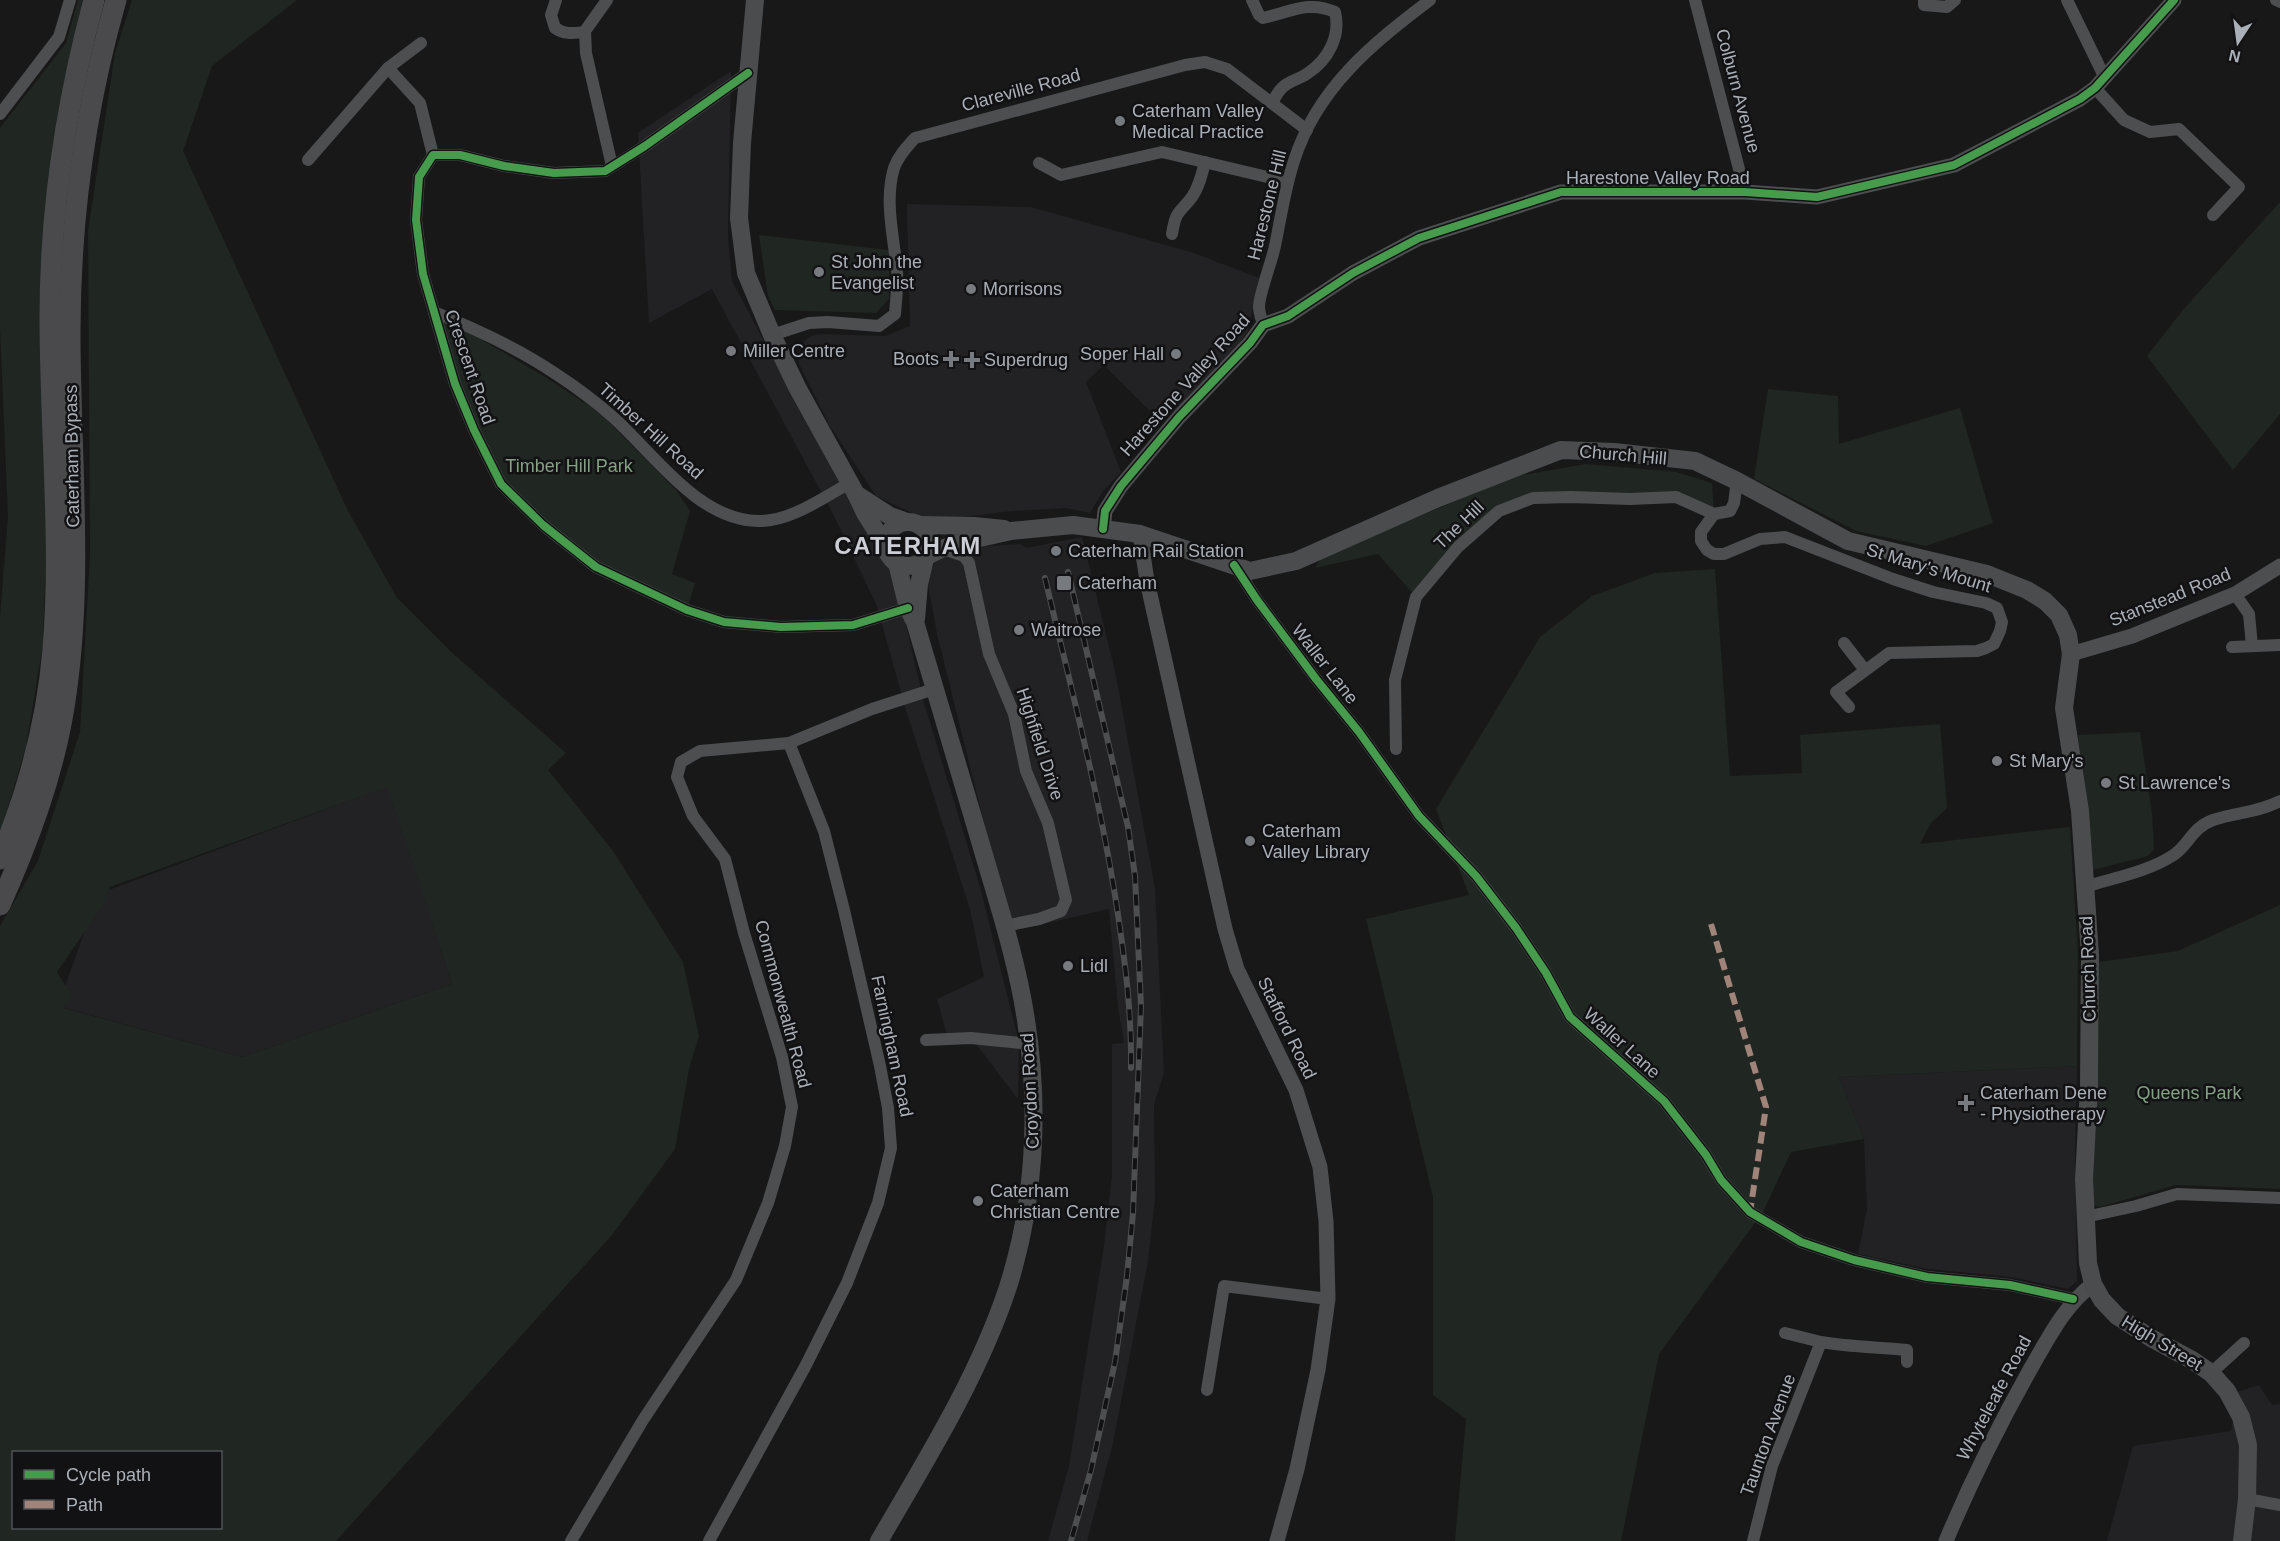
<svg xmlns="http://www.w3.org/2000/svg" width="2280" height="1541" font-family="Arial,sans-serif">
  <style>
    .built { fill: #222224 }
    .green { fill: #202621; fill-rule: evenodd }
    .lines { fill: none; stroke-linecap: round; stroke-linejoin: round }
    .minor { stroke: #4c4e50; stroke-width: 12 }
    .tertiary { stroke: #4c4e50; stroke-width: 15 }
    .secondary { stroke: #4b4c4e; stroke-width: 18 }
    .trunk { stroke: #4a4a4c; stroke-width: 21 }
    .rail-casing { stroke: #4d4e50; stroke-width: 6 }
    .rail { stroke: #121214; stroke-width: 4; stroke-dasharray: 11; stroke-linecap: butt }
    .quiet { stroke: #a18479; stroke-width: 6; stroke-dasharray: 12 6; stroke-linecap: butt }
    .cycleway-casing { stroke: #121214; stroke-width: 11 }
    .cycleway { stroke: #469c4c; stroke-width: 8 }
    .poi-dot { fill: #777b7f; stroke: #121214; stroke-width: 2 }
    .labels { text-anchor: middle; dominant-baseline: central; stroke-width: 5; stroke-linejoin: round; paint-order: stroke }
    .street-label { font-size: 18px; fill: #aab0b7; stroke: #121214 }
    .poi-label { font-size: 18px; fill: #aab0b7; stroke: #121214; text-anchor: start }
    .park-label { font-size: 18px; fill: #84a183; stroke: #121214 }
    .district-label { font-size: 24px; font-weight: bold; letter-spacing: 1.5px; fill: #cbced4; stroke: #121214 }
  </style>
  <rect width="100%" height="100%" fill="#181818"/>
  <g class="built">
    <polygon points="731,71 728,238 732,281 837,478 894,573 924,703 980,887 1017,1035 1019,1046 1018,1099 976,1044 947,1035 937,999 984,977 970,909 905,707 877,606 833,514 712,289 649,323 638,133"/>
    <polygon points="907,204 1031,207 1194,253 1259,278 1246,340 1191,396 1161,422 1104,365 1086,382 1121,472 1103,491 1090,513 1066,508 1012,511 929,521 876,496 830,426 799,364 798,354 803,342 811,336 821,334 885,336 910,326"/>
    <polygon points="1082,537 1115,671 1155,888 1164,1073 1154,1104 1155,1199 1148,1261 1113,1443 1087,1541 1048,1541 1069,1466 1104,1246 1112,1175 1112,1044 1124,1043 1118,1007 1109,909 1011,931 937,634 927,578 938,556 972,547 1021,544 1026,548"/>
    <polygon points="388,786 452,984 242,1057 58,1006 98,894"/>
    <polygon points="2077,1066 2075,1151 2077,1281 2068,1289 2012,1277 1928,1269 1858,1254 1867,1209 1864,1139 1839,1077"/>
    <polygon points="2259,1385 2272,1405 2280,1404 2280,1541 2107,1541 2133,1446 2231,1431 2237,1392"/>
  </g>
  <g class="green">
    <polygon points="78,0 86,0 47,512 43,644 26,747 0,834 0,617 8,516 0,329 0,128 66,43"/>
    <path d="M132,0H297L212,66L183,151L347,509L397,598L449,650L566,753L548,770L613,851L683,962L699,1036L689,1069L675,1149L612,1235L336,1541H0V926L38,861L80,732L90,554L88,231L115,53ZM387,787L452,984L242,1057L64,1008L72,996L57,972L104,904L110,887ZM14,1452H220V1528H14Z"/>
    <polygon points="2280,202 2280,414 2233,470 2147,356 2183,310"/>
    <polygon points="759,235 889,250 889,299 876,313 775,310 768,296"/>
    <polygon points="434,312 542,375 591,407 607,420 676,490 690,511 672,574 695,583 687,610 596,567 501,484 474,430"/>
    <polygon points="1768,389 1838,396 1839,444 1960,408 1993,523 1926,546 1856,531 1754,479"/>
    <polygon points="1586,464 1676,472 1712,483 1714,514 1676,497 1533,498 1499,511 1416,597 1378,554 1315,568 1322,557 1516,476"/>
    <polygon points="1715,569 1730,776 1802,773 1800,735 1940,724 1947,808 1931,823 1920,844 2070,827 2078,954 2077,1066 1839,1077 1864,1139 1791,1152 1763,1212 1659,1354 1621,1541 1455,1541 1466,1419 1433,1395 1433,1197 1366,919 1469,895 1436,809 1540,637 1592,596 1655,573"/>
    <polygon points="2140,732 2152,813 2154,849 2148,856 2093,870 2078,735"/>
    <polygon points="2280,905 2280,1189 2176,1185 2100,1207 2095,1206 2091,1199 2098,1086 2099,962 2178,951"/>
  </g>
  <g class="lines">
    <g class="minor">
      <path d="M556,0L551,15L555,28C565,35 574,33 585,32"/>
      <polyline points="607,0 585,31 586,53 612,166"/>
      <path d="M1252,0L1259,15L1263,18C1290,12 1309,0 1335,12C1341,36 1328,60 1308,73C1300,79 1289,81 1283,87C1278,91 1275,98 1272,103"/>
      <polyline points="1695,0 1745,192"/>
      <polyline points="1924,0 1924,5 1947,7 1955,0"/>
      <polyline points="2067,0 2104,76"/>
      <polyline points="2276,0 2280,2"/>
      <polyline points="388,68 420,103 433,155"/>
      <polyline points="748,73 645,146 605,171 554,173 504,166 460,155 433,155 419,177 416,220 423,274 455,384 474,430 501,484 543,525 596,567 687,610 724,622 781,627 853,625 908,608"/>
      <polyline points="2095,88 2124,120 2150,132 2179,129 2239,187 2213,215"/>
      <polyline points="0,114 59,37 70,0"/>
      <polyline points="308,160 388,68 421,43"/>
      <polyline points="1039,163 1061,175 1162,152 1288,182"/>
      <path d="M1172,234C1176,210 1178,215 1192,197C1199,187 1202,174 1205,162"/>
      <path d="M434,312C476,329 518,348 556,374C576,387 596,402 614,418C654,454 698,520 758,521C790,522 822,498 850,483"/>
      <path d="M1263,325C1262,320 1259,313 1259,307C1259,294 1272,261 1275,246C1281,217 1285,188 1294,161C1317,88 1372,44 1430,0"/>
      <path d="M772,335L809,323L828,322L879,326L895,314C896,300 898,285 897,271C894,238 884,201 894,168C898,156 907,147 915,138L1185,65L1205,62L1227,69L1307,130"/>
      <polyline points="1714,514 1701,532 1701,541 1707,550 1714,554 1724,554 1760,539 1785,537 1893,579 1933,592 1986,603 1997,608 2002,622 2000,631 1994,644 1986,648 1977,651 1889,653 1836,692 1849,707"/>
      <polyline points="944,549 964,556 969,563 989,654 1014,714 1026,771 1048,823 1066,900 1061,911 1039,919 1005,926"/>
      <polyline points="1235,566 1257,600 1316,679 1359,732 1419,816 1476,876 1516,928 1546,973 1570,1017 1664,1101 1706,1155 1721,1180 1750,1212 1801,1242 1854,1260 1927,1277 2010,1285 2073,1299"/>
      <polyline points="2235,594 2249,614 2252,646"/>
      <polyline points="1844,643 1865,670"/>
      <polyline points="2232,647 2280,645"/>
      <polyline points="1396,749 1395,680 1416,597 1458,547 1499,511 1533,498 1571,497 1630,499 1676,497 1714,514 1730,511 1734,503 1737,481"/>
      <path d="M2085,887C2113,878 2147,872 2172,856C2188,847 2191,828 2213,820C2237,812 2256,813 2280,801"/>
      <polyline points="926,1040 971,1038 1030,1044"/>
      <polyline points="2085,1217 2136,1206 2177,1194 2280,1198"/>
      <path d="M1821,1342C1850,1347 1878,1347 1907,1350V1362"/>
      <polyline points="2211,1373 2244,1343"/>
      <polyline points="1207,1390 1224,1286 1328,1299"/>
      <polyline points="2247,1499 2280,1505"/>
      <polyline points="571,1541 643,1420 736,1280 768,1203 785,1146 792,1107 782,1057 744,933 725,859 693,816 677,777 681,762 700,751 789,743 872,709 934,689"/>
      <polyline points="709,1541 806,1365 847,1283 878,1203 891,1148 888,1108 880,1066 844,910 824,831 789,743"/>
      <polyline points="1753,1541 1772,1466 1821,1342 1785,1333"/>
    </g>
    <g class="tertiary">
      <polyline points="1103,529 1105,511 1121,486 1179,417 1250,343 1263,325 1288,316 1353,273 1419,238 1561,192 1745,192 1817,197 1954,165 2080,99 2095,88 2174,0"/>
      <polyline points="1140,534 1147,581 1225,929 1237,969 1296,1090 1320,1167 1326,1221 1328,1299 1318,1370 1297,1469 1277,1541"/>
      <polyline points="2071,654 2132,636 2235,594 2280,566"/>
      <path d="M1946,1541C1971,1481 1999,1425 2031,1368C2049,1337 2064,1306 2093,1284"/>
    </g>
    <g class="secondary">
      <polyline points="755,0 742,143 739,218 746,273 772,335 797,387 856,494 865,513 887,548"/>
      <polyline points="856,494 890,516 907,522"/>
      <circle cx="908" cy="544" r="22"/>
      <polyline points="920,525 974,526 1004,529"/>
      <polyline points="927,556 941,549 962,542 1011,531 1073,525 1140,534 1250,571 1296,561 1438,498 1561,450 1614,452 1695,461 1737,481 1848,541 1987,574 2027,590 2045,601 2059,615 2068,635 2071,654 2064,708 2080,811 2090,955 2089,1087 2084,1179 2088,1263 2093,1284 2102,1300 2117,1316 2151,1338 2192,1360 2211,1373 2227,1391 2241,1417 2248,1445 2247,1499 2242,1541"/>
      <polyline points="916,619 919,584 925,559"/>
      <path d="M879,1541C926,1460 977,1379 1007,1290C1035,1204 1040,1109 1026,1020C1017,960 997,900 980,841C958,768 936,695 915,622L908,608L897,563"/>
    </g>
    <g class="trunk">
      <path d="M0,859C28,792 47,721 53,649C62,539 50,428 50,318C50,210 66,104 94,0"/>
      <path d="M0,905C28,842 53,776 64,707C84,584 70,457 70,333C70,220 85,109 116,0"/>
    </g>
    <defs>
      <g id="rail">
        <polyline points="1068,572 1128,827 1135,876 1141,1006 1133,1213 1127,1276 1115,1362 1091,1470 1071,1541"/>
        <path d="M1045,578C1071,688 1100,797 1117,908C1125,961 1132,1014 1131,1068"/>
      </g>
    </defs>
    <use href="#rail" class="rail-casing"/>
    <use href="#rail" class="rail"/>
    <polyline class="quiet" points="1711,924 1766,1107 1750,1212"/>
    <defs>
      <g id="cycleway">
        <polyline points="748,73 645,146 605,171 554,173 504,166 460,155 433,155 419,177 416,220 423,274 455,384 474,430 501,484 543,525 596,567 687,610 724,622 781,627 853,625 908,608"/>
        <polyline points="1103,529 1105,511 1121,486 1179,417 1250,343 1263,325 1288,316 1353,273 1419,238 1561,192 1745,192 1817,197 1954,165 2080,99 2095,88 2174,0"/>
        <polyline points="1234,565 1257,600 1316,679 1359,732 1419,816 1476,876 1516,928 1546,973 1570,1017 1664,1101 1706,1155 1721,1180 1750,1212 1801,1242 1854,1260 1927,1277 2010,1285 2073,1299"/>
      </g>
    </defs>
    <use href="#cycleway" class="cycleway-casing"/>
    <use href="#cycleway" class="cycleway"/>
  </g>
  <g class="poi-dot">
    <circle cx="1120" cy="121" r="6"/>
    <circle cx="819" cy="272" r="6"/>
    <circle cx="971" cy="289" r="6"/>
    <circle cx="731" cy="351" r="6"/>
    <circle cx="1176" cy="354" r="6"/>
    <path d="M948 350h6v6h6v6h-6v6h-6v-6h-6v-6h6z"/>
    <path d="M969 351h6v6h6v6h-6v6h-6v-6h-6v-6h6z"/>
    <circle cx="1056" cy="551" r="6"/>
    <rect x="1056" y="575" width="16" height="16" rx="3"/>
    <circle cx="1019" cy="630" r="6"/>
    <circle cx="1997" cy="761" r="6"/>
    <circle cx="2106" cy="783" r="6"/>
    <circle cx="1250" cy="841" r="6"/>
    <circle cx="1068" cy="966" r="6"/>
    <path d="M1963 1094h6v6h6v6h-6v6h-6v-6h-6v-6h6z"/>
    <circle cx="978" cy="1201" r="6"/>
  </g>
  <g class="labels">
    <g class="street-label">
      <text transform="translate(1021 90) rotate(-15)">Clareville Road</text>
      <text transform="translate(1738 91) rotate(75)">Colburn Avenue</text>
      <text x="1658" y="178">Harestone Valley Road</text>
      <text transform="translate(1267 205) rotate(-76)">Harestone Hill</text>
      <text transform="translate(470 367) rotate(71)">Crescent Road</text>
      <text transform="translate(1185 385) rotate(-48)">Harestone Valley Road</text>
      <text transform="translate(651 431) rotate(42)">Timber Hill Road</text>
      <text transform="translate(1623 455) rotate(5)">Church Hill</text>
      <text transform="translate(72 456) rotate(-91)">Caterham Bypass</text>
      <text transform="translate(1459 525) rotate(-44)">The Hill</text>
      <text transform="translate(1929 568) rotate(17)">St Mary's Mount</text>
      <text transform="translate(2170 597) rotate(-22)">Stanstead Road</text>
      <text transform="translate(1325 664) rotate(52)">Waller Lane</text>
      <text transform="translate(1040 744) rotate(72)">Highfield Drive</text>
      <text transform="translate(2088 969) rotate(-92)">Church Road</text>
      <text transform="translate(783 1004) rotate(75)">Commonwealth Road</text>
      <text transform="translate(1287 1028) rotate(64)">Stafford Road</text>
      <text transform="translate(1622 1043) rotate(42)">Waller Lane</text>
      <text transform="translate(892 1046) rotate(78)">Farningham Road</text>
      <text transform="translate(1030 1091) rotate(-93)">Croydon Road</text>
      <text transform="translate(2162 1343) rotate(31)">High Street</text>
      <text transform="translate(1994 1398) rotate(-62)">Whyteleafe Road</text>
      <text transform="translate(1768 1435) rotate(-70)">Taunton Avenue</text>
    </g>
    <g class="poi-label">
      <text x="1132" y="111">Caterham Valley<tspan x="1132" dy="21">Medical Practice</tspan></text>
      <text x="831" y="262">St John the<tspan x="831" dy="21">Evangelist</tspan></text>
      <text x="983" y="289">Morrisons</text>
      <text x="743" y="351">Miller Centre</text>
      <text x="1164" y="354" text-anchor="end">Soper Hall</text>
      <text x="939" y="359" text-anchor="end">Boots</text>
      <text x="984" y="360">Superdrug</text>
      <text x="1068" y="551">Caterham Rail Station</text>
      <text x="1078" y="583">Caterham</text>
      <text x="1031" y="630">Waitrose</text>
      <text x="2009" y="761">St Mary's</text>
      <text x="2118" y="783">St Lawrence's</text>
      <text x="1262" y="831">Caterham<tspan x="1262" dy="21">Valley Library</tspan></text>
      <text x="1080" y="966">Lidl</text>
      <text x="1980" y="1093">Caterham Dene<tspan x="1980" dy="21">- Physiotherapy</tspan></text>
      <text x="990" y="1191">Caterham<tspan x="990" dy="21">Christian Centre</tspan></text>
    </g>
    <g class="park-label">
      <text x="569" y="466">Timber Hill Park</text>
      <text x="2189" y="1093">Queens Park</text>
    </g>
    <g class="district-label">
      <text x="908" y="545">CATERHAM</text>
    </g>
  </g>
  <rect x="12" y="1451" width="210" height="78" fill="#121214" stroke="#4f5155" stroke-width="1.5"/>
  <rect x="24" y="1470" width="30" height="9" fill="#469c4c" stroke="#4f5155" stroke-width="1.5"/>
  <text x="66" y="1481" font-size="18" fill="#aab0b7">Cycle path</text>
  <rect x="24" y="1500" width="30" height="9" fill="#a18479" stroke="#4f5155" stroke-width="1.5"/>
  <text x="66" y="1511" font-size="18" fill="#aab0b7">Path</text>
  <g transform="translate(2238 42) rotate(193)" stroke="#121214" stroke-width="4.5" paint-order="stroke">
  <path d="M0-4.5L10 22L0 15L-10 22Z" fill="#aab0b7"/>
  <text y="-9" font-size="16" font-weight="bold" text-anchor="middle" fill="#aab0b7">N</text>
  </g>
</svg>
